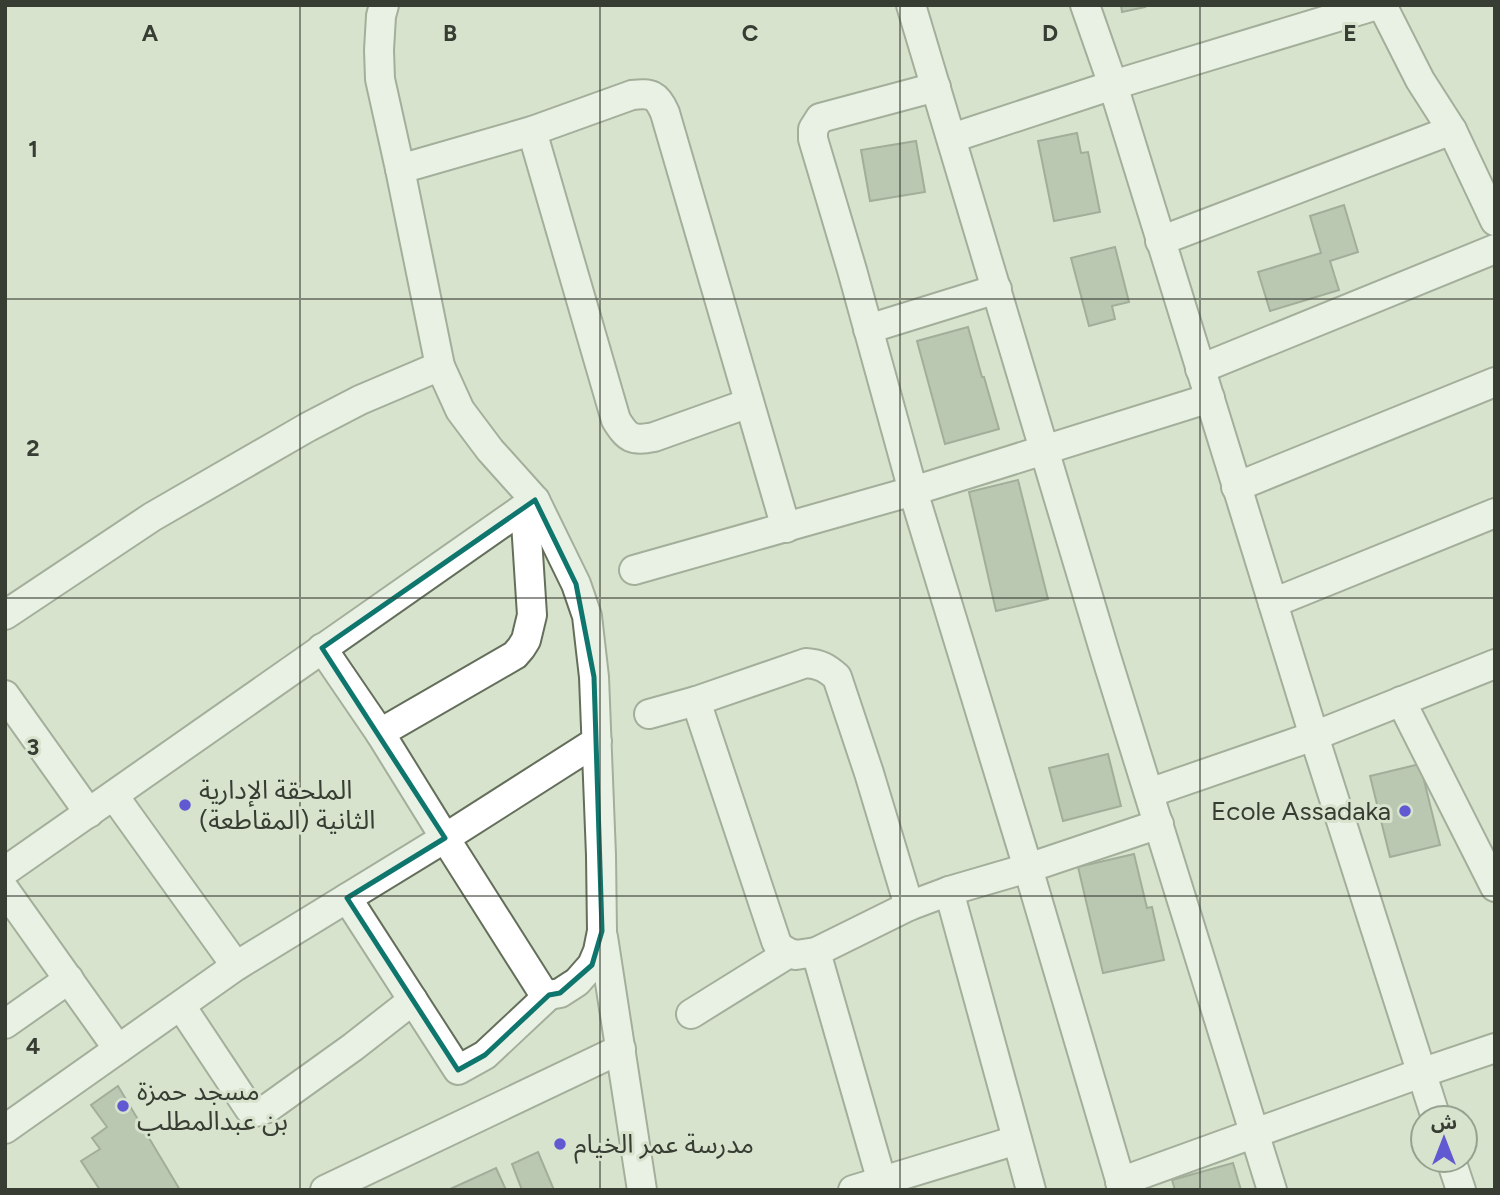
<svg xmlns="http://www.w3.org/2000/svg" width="1500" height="1195" font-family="Figtree,'Noto Sans Arabic',sans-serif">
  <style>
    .building { fill: #98a48e; stroke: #626d5a; stroke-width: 2 }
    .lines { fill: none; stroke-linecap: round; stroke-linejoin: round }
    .minor-casing { stroke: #646f5b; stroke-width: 32 }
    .minor { stroke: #fff; stroke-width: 28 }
    .marked { fill: none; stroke: #0f766e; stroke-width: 5; stroke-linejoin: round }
    .grid { fill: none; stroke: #383d34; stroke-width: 2; stroke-opacity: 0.55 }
    .poi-dot { fill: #6059d1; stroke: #d7e3cd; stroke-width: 2.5 }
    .labels { text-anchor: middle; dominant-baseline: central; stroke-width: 6; stroke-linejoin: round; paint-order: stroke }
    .poi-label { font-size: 26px; fill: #383d34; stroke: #d7e3cd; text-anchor: start }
    .grid-label { font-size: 23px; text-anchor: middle; font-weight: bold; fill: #383d34; stroke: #d7e3cd; stroke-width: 6; stroke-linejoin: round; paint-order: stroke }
  </style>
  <rect width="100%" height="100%" fill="#d7e3cd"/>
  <g class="building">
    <polygon points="1121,5 1144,5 1145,7 1122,12"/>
    <polygon points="1077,133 1081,153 1088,152 1100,212 1054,221 1038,141"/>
    <polygon points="916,141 925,192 870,201 861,150"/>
    <polygon points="1344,205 1358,252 1330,261 1339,290 1270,311 1258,272 1321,253 1310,216"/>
    <polygon points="1115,247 1129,302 1112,306 1115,319 1089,326 1071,258"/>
    <polygon points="968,327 982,377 984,377 999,429 945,444 917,341"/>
    <polygon points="1018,480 1048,599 996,611 969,492"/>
    <polygon points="1108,754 1121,806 1063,821 1049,768"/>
    <polygon points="1420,764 1440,845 1390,857 1370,776"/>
    <polygon points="1134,854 1147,908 1152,907 1164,960 1103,973 1078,867"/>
    <polygon points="118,1086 180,1190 100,1190 81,1161 100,1149 92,1138 107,1127 91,1105"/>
    <polygon points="538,1152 554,1190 522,1190 512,1164"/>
    <polygon points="1233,1163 1241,1190 1175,1190 1172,1180"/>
    <polygon points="496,1168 506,1190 448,1190"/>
  </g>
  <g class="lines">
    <defs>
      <g id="minor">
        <polyline points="384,5 381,16 379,50 380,79 400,169 440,366 460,410 490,450 535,500 576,584 587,616 594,677 601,855 602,931 598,951 592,965 577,982 560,993 549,995 542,991 445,838 597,741"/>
        <polyline points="911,5 1105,653 1272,1190"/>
        <polyline points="1085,5 1113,85 1314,736 1436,1118"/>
        <polyline points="1382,5 1420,80 1452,130 1495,221"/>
        <polyline points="936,87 820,118 813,129 813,139 852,270 913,491 1028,868 1123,1190"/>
        <path d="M532,131L616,420C628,439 632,441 654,437L749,403"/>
        <polyline points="952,138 1113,85 1377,5"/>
        <path d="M400,169L532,131L632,95C651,93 657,94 665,113L786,528"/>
        <polyline points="1160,241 1452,130"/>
        <polyline points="868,329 997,289"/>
        <polyline points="1200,369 1495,249"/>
        <polyline points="1236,487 1495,382"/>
        <polyline points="634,570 913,491 1210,398"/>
        <polyline points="1273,603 1495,513"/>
        <polyline points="5,615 152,517 308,427 360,400 440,366"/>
        <polyline points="322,648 380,733"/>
        <polyline points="5,695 89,813"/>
        <polyline points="696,701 776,941 779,947 789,953 796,955 816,952 909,906 949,891 1028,868 1159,824"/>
        <polyline points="1401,701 1495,887"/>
        <path d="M649,714L696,701L806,663C820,664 827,668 837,677L869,773L909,906"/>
        <polyline points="1149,793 1314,736 1495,664"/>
        <polyline points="114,796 236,966"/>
        <polyline points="5,871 535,500"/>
        <polyline points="5,890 118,1049"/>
        <polyline points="949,891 1031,1190"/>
        <polyline points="347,898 458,1070 485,1055 549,995"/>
        <polyline points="603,937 642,1190"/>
        <polyline points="816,952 882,1182"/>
        <polyline points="181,1006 250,1110 255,1112 268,1108 353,1047 413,1000"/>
        <polyline points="691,1014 789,953"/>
        <polyline points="5,1024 69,979"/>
        <polyline points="5,1129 236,966 445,838 380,733 515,655 521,648 526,640 532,615 525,507"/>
        <polyline points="1451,1160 1461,1190"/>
        <polyline points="1120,1182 1421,1073 1495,1048"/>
        <polyline points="325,1190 621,1049"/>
        <polyline points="853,1190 1017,1140"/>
      </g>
    </defs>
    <use href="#minor" class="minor-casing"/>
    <use href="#minor" class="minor"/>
  </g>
  <path d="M0 0H1500V1195H0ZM535,500L576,584L594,677L602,931L592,965L560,993L549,995L485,1055L458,1070L347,898L445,838L322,648Z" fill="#d7e3cd" fill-opacity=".55" fill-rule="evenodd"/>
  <path class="marked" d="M535,500L576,584L594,677L602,931L592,965L560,993L549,995L485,1055L458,1070L347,898L445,838L322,648Z"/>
  <path class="grid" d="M300,5V1190M600,5V1190M900,5V1190M1200,5V1190M5,299H1495M5,598H1495M5,896H1495"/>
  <g class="poi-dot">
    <circle cx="185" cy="805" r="7"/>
    <circle cx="1405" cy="811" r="7"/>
    <circle cx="123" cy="1106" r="7"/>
    <circle cx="560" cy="1144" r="7"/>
  </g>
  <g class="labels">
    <g class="poi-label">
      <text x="199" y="790">الملحقة الإدارية<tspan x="199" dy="30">الثانية (المقاطعة)</tspan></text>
      <text x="1391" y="811" text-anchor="end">Ecole Assadaka</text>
      <text x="137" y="1091">مسجد حمزة<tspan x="137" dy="30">بن عبدالمطلب</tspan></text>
      <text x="574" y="1144">مدرسة عمر الخيام</text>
    </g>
  </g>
  <g class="grid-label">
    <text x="150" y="41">A</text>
    <text x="450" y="41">B</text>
    <text x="750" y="41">C</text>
    <text x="1050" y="41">D</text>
    <text x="1350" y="41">E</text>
    <text x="33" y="157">1</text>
    <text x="33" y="456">2</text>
    <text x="33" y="755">3</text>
    <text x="33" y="1054">4</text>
  </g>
  <rect width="1500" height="1195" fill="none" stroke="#383d34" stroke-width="14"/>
  <g transform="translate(1444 1139)"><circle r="33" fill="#d7e3cd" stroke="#97a190" stroke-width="2"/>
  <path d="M0-5L12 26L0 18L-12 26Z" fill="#6059d1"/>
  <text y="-10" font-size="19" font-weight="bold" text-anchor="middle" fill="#383d34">ش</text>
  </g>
</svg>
